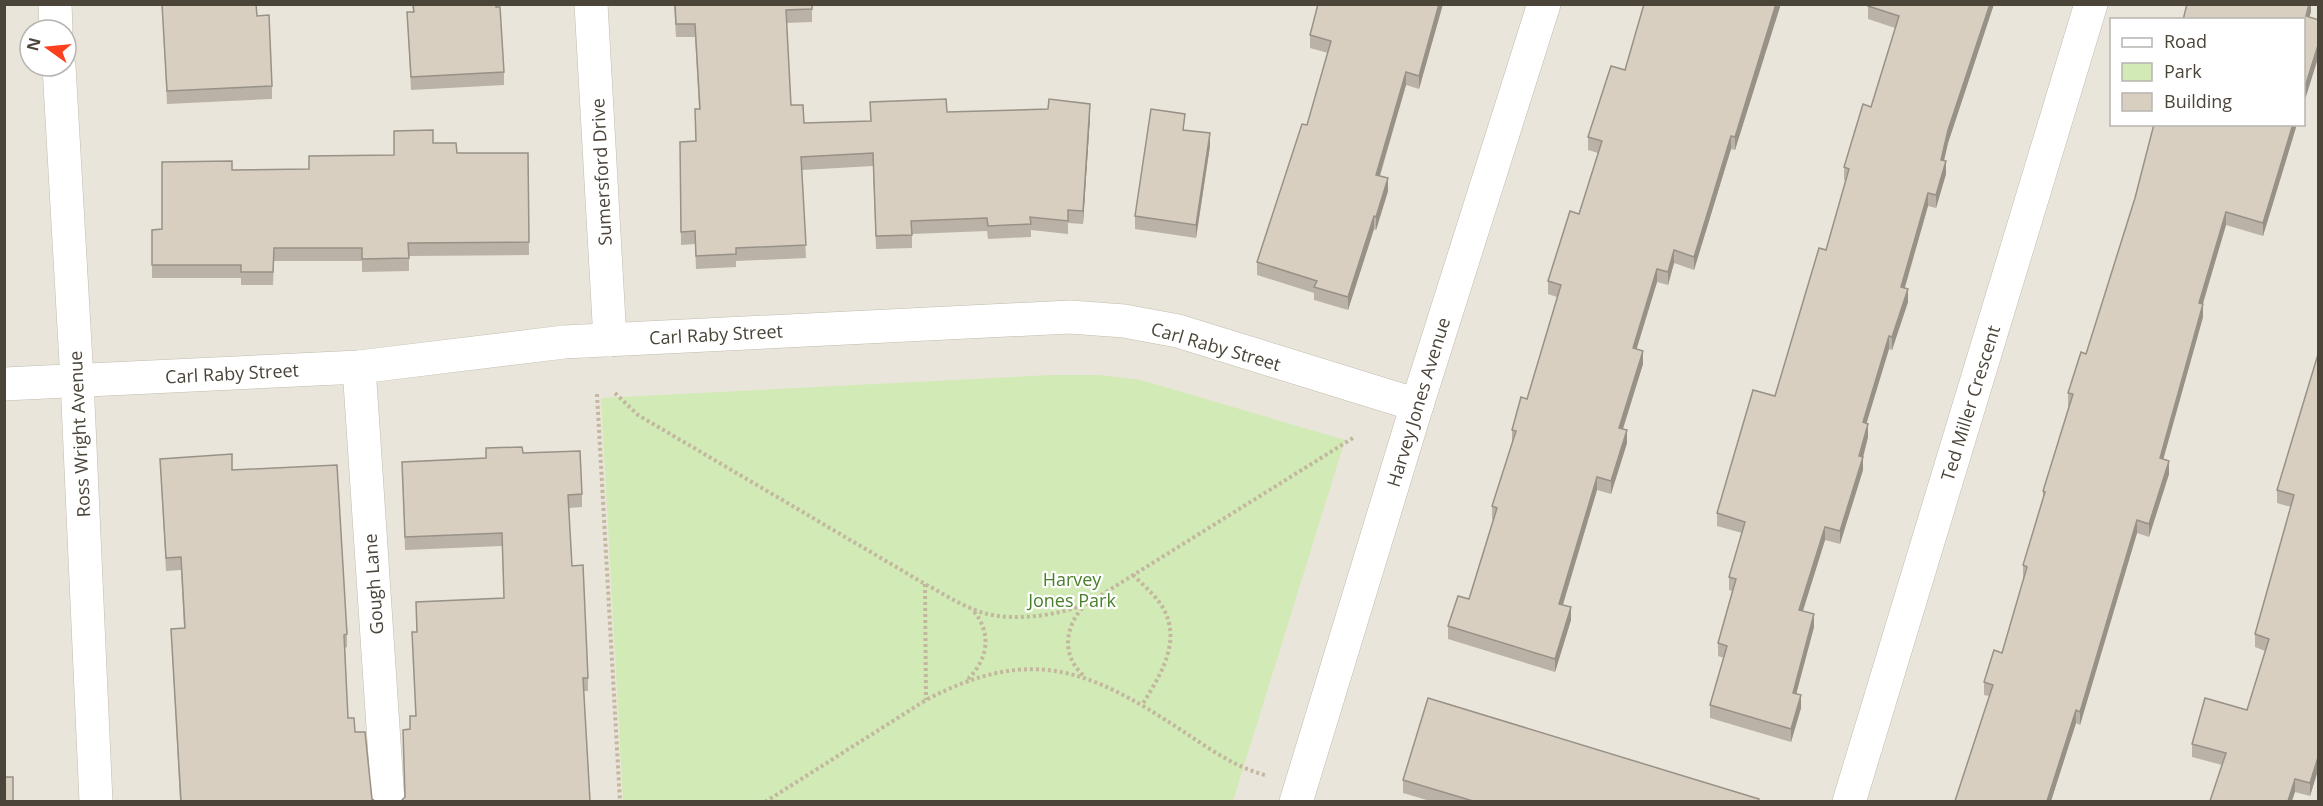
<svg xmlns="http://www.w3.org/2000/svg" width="2323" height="806" font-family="'Open Sans',sans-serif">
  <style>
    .residential { fill: #eae5da; fill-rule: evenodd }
    .green { fill: #d2eab5 }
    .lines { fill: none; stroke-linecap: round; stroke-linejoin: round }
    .minor-casing { stroke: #c2bbae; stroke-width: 34 }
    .path { stroke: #c4b79f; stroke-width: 4; stroke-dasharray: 3 3; stroke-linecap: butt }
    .minor { stroke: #fff; stroke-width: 33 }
    .wall { fill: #bab2a6 }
    .shaded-wall { fill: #979187 }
    .building { fill: #d8cfc1; stroke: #979187; stroke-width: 1.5 }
    .labels { text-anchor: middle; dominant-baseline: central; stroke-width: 4.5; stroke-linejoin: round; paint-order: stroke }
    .street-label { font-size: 18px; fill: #4b4439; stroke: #fff }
    .park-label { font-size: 18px; fill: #4a7f2a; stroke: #fff }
  </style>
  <rect width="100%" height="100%" fill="#f6f3ec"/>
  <path class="residential" d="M5,5H2318V801H5ZM2112,20H2304V124H2112ZM30,30H66V66H30Z"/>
  <polygon class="green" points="1050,375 1099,375 1141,380 1345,440 1233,801 623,801 601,398"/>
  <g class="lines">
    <defs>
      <g id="minor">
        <polyline points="55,4 56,30"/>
        <polyline points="591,4 610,340"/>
        <polyline points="59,66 77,380 96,802"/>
        <polyline points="359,367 388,802"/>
        <polyline points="4,384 359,367 564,342 1070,317 1124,321 1178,331 1417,405"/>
        <polyline points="1296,802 1417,405 1544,4"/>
        <polyline points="1849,802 2091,4"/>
      </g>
    </defs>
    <use href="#minor" class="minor-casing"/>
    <g class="path">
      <path d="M615,393L638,415L925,584C944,594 963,607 984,613C1014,622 1063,615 1090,602L1353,438"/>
      <polyline points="597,394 620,802"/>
      <path d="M1133,575C1144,586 1160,599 1166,614C1180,646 1158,679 1142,705"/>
      <polyline points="925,584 926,700"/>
      <path d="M1083,675C1061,655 1065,626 1084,606"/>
      <path d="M968,679C989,658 992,632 972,609"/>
      <path d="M765,802L926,700C1030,645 1089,669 1181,730C1207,747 1234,767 1265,775"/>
    </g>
    <use href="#minor" class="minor"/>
  </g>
  <g class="wall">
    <polygon points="162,4 256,4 257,16 272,86 272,99 167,104"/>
    <polygon points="412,4 496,4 504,72 504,85 411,90 407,12 413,12"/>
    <polygon points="674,4 812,4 812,22 786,23 791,105 804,123 871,121 870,102 947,112 1090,117 1083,224 1068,223 1068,234 1031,230 1031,237 988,239 987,231 912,234 912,248 876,249 873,166 802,170 806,258 736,261 736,267 696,269 695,244 681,245 680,155 696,141 695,109 699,109 695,37 676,37"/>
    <polygon points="1334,4 1443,4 1419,89 1406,85 1380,176 1388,191 1376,230 1374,229 1348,310 1314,300 1314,293 1257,275 1257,262 1307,125 1328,53 1310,48 1310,35"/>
    <polygon points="1780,4 1735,150 1731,149 1694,270 1674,263 1668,285 1657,282 1636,349 1643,364 1623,429 1627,443 1611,494 1597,490 1563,605 1571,620 1555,672 1448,639 1448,626 1469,599 1493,520 1492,519 1492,506 1512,443 1512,430 1527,399 1557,297 1548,294 1548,281 1579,214 1598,153 1588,150 1588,137 1625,70"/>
    <polygon points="1994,4 1948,143 1944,161 1946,174 1936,208 1928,206 1905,288 1908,302 1892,350 1889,349 1866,423 1868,437 1863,457 1863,470 1840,544 1825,540 1803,611 1814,627 1796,694 1801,708 1791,742 1710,718 1710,705 1724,658 1718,656 1718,643 1732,591 1729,590 1729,577 1742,533 1717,526 1717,513 1775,396 1826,250 1846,181 1844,180 1844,167 1871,107 1895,28 1868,19 1868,6"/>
    <polygon points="2297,124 2263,236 2226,225 2203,304 2203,317 2163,459 2169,474 2149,537 2137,533 2080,725 2076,723 2051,801 1955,801 1989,696 1984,695 1984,682 2002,653 2024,579 2023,578 2023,565 2043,500 2043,491 2069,406 2068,406 2068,393 2086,354"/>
    <polygon points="1185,130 1210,146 1196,238 1135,229 1135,216"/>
    <polygon points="433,143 457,153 528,153 529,255 409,256 409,271 362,272 362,261 274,261 273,285 241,285 241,278 152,278 152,230 162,229 232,170 309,169 394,155"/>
    <polygon points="2319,351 2319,767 2310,796 2295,792 2222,765 2192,757 2192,744 2247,710 2265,651 2255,647 2255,634 2291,507 2277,503 2277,490"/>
    <polygon points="523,453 582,494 582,507 569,508 572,566 588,678 588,691 584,691 405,797 410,729 416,716 412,632 417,632 416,602 504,598 502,546 405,550 402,462 486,458"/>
    <polygon points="160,459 232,470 347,634 347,647 345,648 348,718 355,732 372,799 375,801 180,801 171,629 184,628 181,570 166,571"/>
    <polygon points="1403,780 1759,801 1430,801 1403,793"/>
  </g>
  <g class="shaded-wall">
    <polygon points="1439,4 1443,4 1419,89 1419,76"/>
    <polygon points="1776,4 1780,4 1780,7 1735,150 1735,137"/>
    <polygon points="1990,4 1994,4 1948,143 1941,173 1941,160 1948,130"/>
    <polygon points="2309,4 2311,4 2311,12 2306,29 2306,16"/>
    <polygon points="2319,42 2319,55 2304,103 2304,90"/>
    <polygon points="1406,72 1406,85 1376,188 1376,175"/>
    <polygon points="1090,104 1090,117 1083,224 1083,211"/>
    <polygon points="2293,124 2297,124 2263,236 2263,223"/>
    <polygon points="1210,133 1210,146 1196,238 1196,225"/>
    <polygon points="1731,136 1731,149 1694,270 1694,257"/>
    <polygon points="1946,161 1946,174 1936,208 1936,195"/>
    <polygon points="1388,178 1388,191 1376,230 1376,217"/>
    <polygon points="1928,193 1928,206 1901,300 1901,287"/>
    <polygon points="2226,212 2226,225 2199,316 2199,303"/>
    <polygon points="1374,216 1374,229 1348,310 1348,297"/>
    <polygon points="1674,250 1674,263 1668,285 1668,272"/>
    <polygon points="1657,269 1657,282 1633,361 1633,348"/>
    <polygon points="1908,289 1908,302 1892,350 1892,337"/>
    <polygon points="2203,304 2203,317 2160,471 2160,458"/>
    <polygon points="1889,336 1889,349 1863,435 1863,422"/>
    <polygon points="1643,351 1643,364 1619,441 1619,428"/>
    <polygon points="1868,424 1868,437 1862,461 1863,457 1863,470 1840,544 1840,531"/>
    <polygon points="1627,430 1627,443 1611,494 1611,481"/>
    <polygon points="2169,461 2169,474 2149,537 2149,524"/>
    <polygon points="1597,477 1597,490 1559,617 1559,604"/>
    <polygon points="2137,520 2137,533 2080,725 2080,712"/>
    <polygon points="1825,527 1825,540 1799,623 1799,610"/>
    <polygon points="1571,607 1571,620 1555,672 1555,659"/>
    <polygon points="1814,614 1814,627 1793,706 1793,693"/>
    <polygon points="1801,695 1801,708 1791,742 1791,729"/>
    <polygon points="2076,710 2076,723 2051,801 2047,801"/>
    <polygon points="2319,754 2319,767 2310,796 2310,783"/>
    <polygon points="2295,779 2295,792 2292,801 2288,801"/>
  </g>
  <g class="building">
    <polygon points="162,4 256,4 257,16 269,15 272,86 167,91"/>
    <polygon points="413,4 496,4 496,7 500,7 504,72 411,77 407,12 414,12"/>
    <polygon points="675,4 812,4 812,9 786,10 791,105 803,105 804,123 871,121 870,102 946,99 947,112 1048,109 1049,99 1090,104 1083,211 1068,210 1068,221 1030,217 1031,224 988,226 987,218 911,221 912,235 876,236 873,153 801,157 806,245 736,248 736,254 696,256 695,231 681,232 680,142 696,141 695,109 700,109 695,24 676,24"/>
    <polygon points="1318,4 1334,5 1334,4 1439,4 1419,76 1406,72 1376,175 1388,178 1376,217 1374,216 1348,297 1314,287 1317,281 1257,262 1302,124 1307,125 1331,41 1310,35"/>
    <polygon points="1644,4 1776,4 1735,137 1731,136 1694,257 1674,250 1668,272 1657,269 1633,348 1643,351 1619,428 1627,430 1611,481 1597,477 1559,604 1571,607 1555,659 1448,626 1458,596 1469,599 1497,508 1492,506 1516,431 1512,430 1521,397 1527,399 1561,285 1548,281 1570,211 1579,214 1602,141 1588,137 1611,66 1625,70"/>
    <polygon points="1869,4 1990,4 1948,130 1941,160 1946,161 1936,195 1928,193 1901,287 1908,289 1892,337 1889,336 1863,422 1868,424 1859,456 1863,457 1840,531 1825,527 1799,610 1814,614 1793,693 1801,695 1791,729 1710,705 1727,646 1718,643 1736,579 1729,577 1745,522 1717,513 1753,390 1775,396 1819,248 1826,250 1849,169 1844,167 1863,104 1871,107 1899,16 1868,6"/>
    <polygon points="2187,4 2309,4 2306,16 2319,20 2319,42 2304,90 2304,20 2183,20"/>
    <polygon points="1151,109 1185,114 1183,130 1210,133 1196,225 1135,216"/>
    <polygon points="2154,124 2293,124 2263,223 2226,212 2199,303 2203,304 2160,458 2169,461 2149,524 2137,520 2080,712 2076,710 2047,801 1955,801 1993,685 1984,682 1994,650 2002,653 2027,567 2023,565 2045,492 2043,491 2073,394 2068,393 2081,352 2086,354 2135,198"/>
    <polygon points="433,130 433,143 456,143 457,153 528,153 529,242 408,243 409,258 362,259 362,248 274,248 273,272 241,272 241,265 152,265 152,230 162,229 162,162 232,161 232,170 309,169 309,156 394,155 394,131"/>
    <polygon points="2319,351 2319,754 2310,783 2295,779 2288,801 2210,801 2226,753 2192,744 2205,698 2247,710 2269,639 2255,634 2294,495 2277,490"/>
    <polygon points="522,447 523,453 580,451 582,494 568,495 572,566 583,565 588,678 583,678 590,801 401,801 405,797 403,730 410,729 410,716 416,716 412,632 417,632 416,602 504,598 502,533 405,537 402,462 486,458 486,448"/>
    <polygon points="232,454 232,470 337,465 347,634 344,635 348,718 354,718 355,732 365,732 372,799 375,801 181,801 171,629 185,628 181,557 166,558 160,459"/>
    <polygon points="1428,698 1759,799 1758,801 1473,801 1403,780"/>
    <rect x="4" y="777" width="9" height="24"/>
  </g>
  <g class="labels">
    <g class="street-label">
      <text transform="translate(601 172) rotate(-93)">Sumersford Drive</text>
      <text transform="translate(716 334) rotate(-3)">Carl Raby Street</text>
      <text transform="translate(1216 346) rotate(16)">Carl Raby Street</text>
      <text transform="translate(232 373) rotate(-3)">Carl Raby Street</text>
      <text transform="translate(1418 402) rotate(-73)">Harvey Jones Avenue</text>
      <text transform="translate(1970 403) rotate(-73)">Ted Miller Crescent</text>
      <text transform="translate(79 434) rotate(-93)">Ross Wright Avenue</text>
      <text transform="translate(373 584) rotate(-94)">Gough Lane</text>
    </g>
    <g class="park-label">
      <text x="1072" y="579">Harvey<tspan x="1072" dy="21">Jones Park</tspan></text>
    </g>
  </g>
  <rect width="2323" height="806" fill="none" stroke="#4b4439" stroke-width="12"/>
  <rect x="2110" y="18" width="195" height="108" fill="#ffffff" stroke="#b7b4b0" stroke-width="1.5"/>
  <rect x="2122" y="38" width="30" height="9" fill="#ffffff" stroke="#b7b4b0" stroke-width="1.5"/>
  <text x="2164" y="48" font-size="18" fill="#4b4439">Road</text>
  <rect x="2122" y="63" width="30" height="18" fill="#d2eab5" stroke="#b7b4b0" stroke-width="1.5"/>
  <text x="2164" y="78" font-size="18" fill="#4b4439">Park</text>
  <rect x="2122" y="93" width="30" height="18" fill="#d8cfc1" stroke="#b7b4b0" stroke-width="1.5"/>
  <text x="2164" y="108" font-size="18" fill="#4b4439">Building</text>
  <g transform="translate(48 48) rotate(285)"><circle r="28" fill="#ffffff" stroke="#b7b4b0" stroke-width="1.5"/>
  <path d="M0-4.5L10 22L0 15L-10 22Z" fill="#fc3f1d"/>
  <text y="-9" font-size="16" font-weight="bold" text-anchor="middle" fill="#4b4439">N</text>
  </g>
</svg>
